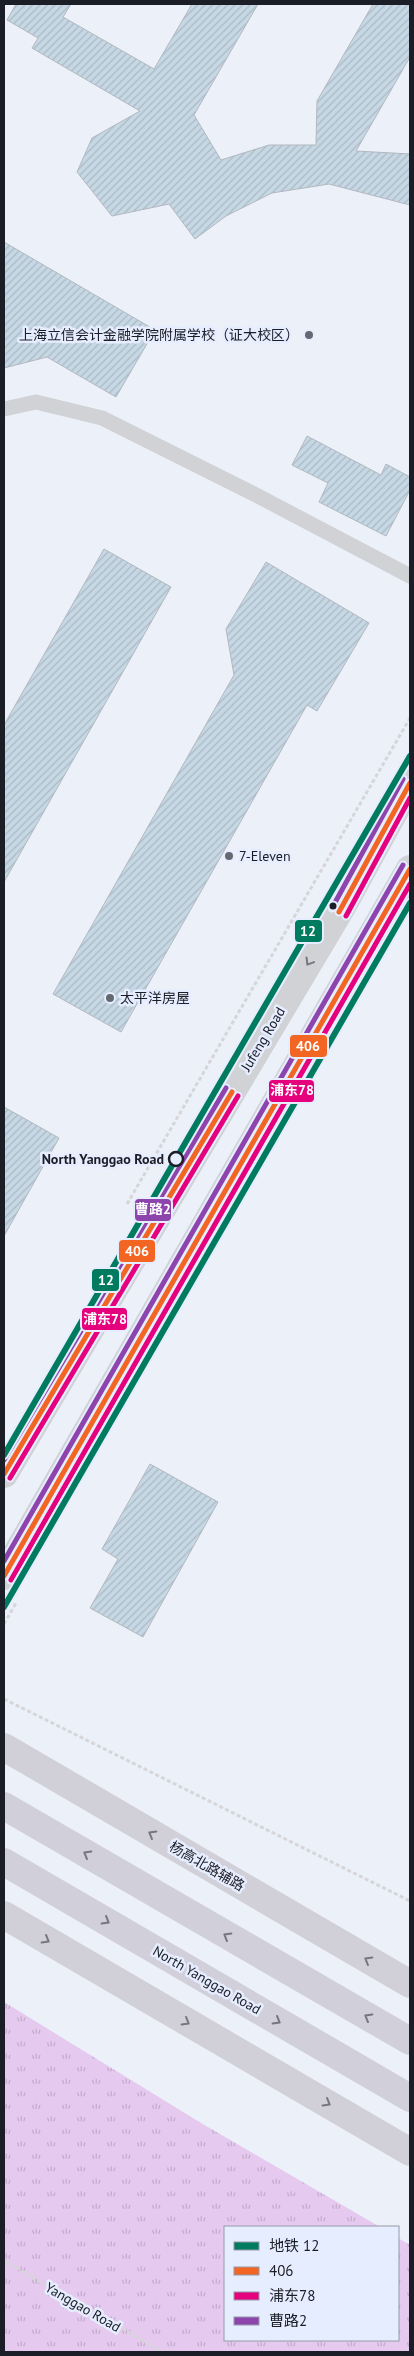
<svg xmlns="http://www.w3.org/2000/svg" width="414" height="2356" font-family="'PT Sans','Noto Sans SC',sans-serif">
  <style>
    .park { fill: url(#park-tufts) }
    .building { fill: url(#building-hatch); stroke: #b2b8bf }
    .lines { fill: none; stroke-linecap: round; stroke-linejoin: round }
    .path { stroke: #d6d6da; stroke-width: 3; stroke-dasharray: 4 2.5; stroke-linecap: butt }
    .service { stroke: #d0d2d5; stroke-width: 15 }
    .secondary { stroke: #d0d2d5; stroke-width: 28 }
    .primary { stroke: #d1d0d9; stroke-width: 28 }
    .trunk { stroke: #d1cfda; stroke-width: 28 }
    .bus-1-casing { stroke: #e6edff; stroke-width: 9 }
    .bus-2-casing { stroke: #e6edff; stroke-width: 9 }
    .bus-3-casing { stroke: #e6edff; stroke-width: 9 }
    .bus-1 { stroke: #f26522; stroke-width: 5 }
    .bus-2 { stroke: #e5007d; stroke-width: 5 }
    .bus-3 { stroke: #8e44ad; stroke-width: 5 }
    .metro-1-casing { stroke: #e6edff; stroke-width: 10 }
    .metro-1 { stroke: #007b5f; stroke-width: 6 }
    .oneway { stroke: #76787e }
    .oneway2 { stroke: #767780 }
    .oneway3 { stroke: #767680 }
    .poi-dot { fill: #646870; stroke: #e6edff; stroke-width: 2 }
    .bus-dot { fill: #1b1e26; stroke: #e6edff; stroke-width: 2 }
    .stop-dot { fill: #e6edff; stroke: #1b1e26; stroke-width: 2.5 }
    .labels { text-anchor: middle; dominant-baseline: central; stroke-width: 5; stroke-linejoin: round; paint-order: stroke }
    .poi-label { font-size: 14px; fill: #1b1e26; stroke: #e6edff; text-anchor: start }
    .street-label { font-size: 14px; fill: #1b1e26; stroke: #e6edff }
    .stop-label { font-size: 14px; font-weight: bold; fill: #1b1e26; stroke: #e6edff; text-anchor: end }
    .line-badge { stroke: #e6edff; stroke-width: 2 }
    .badge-label { font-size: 14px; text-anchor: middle; font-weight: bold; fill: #fff }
  </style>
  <defs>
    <pattern id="park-tufts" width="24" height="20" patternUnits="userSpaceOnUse" patternTransform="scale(1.25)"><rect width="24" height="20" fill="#e5c9ee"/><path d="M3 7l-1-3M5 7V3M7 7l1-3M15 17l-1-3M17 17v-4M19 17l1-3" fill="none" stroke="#c4accc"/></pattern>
    <pattern id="building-hatch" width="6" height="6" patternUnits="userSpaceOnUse" patternTransform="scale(1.25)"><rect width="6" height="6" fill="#c7d8e5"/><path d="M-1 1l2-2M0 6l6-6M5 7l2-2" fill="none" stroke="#aab9c4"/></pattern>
  </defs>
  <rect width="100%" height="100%" fill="#ecf0f9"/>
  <polygon class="park" points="4,2002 201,2123 380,2227 225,2227 225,2340 398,2340 398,2238 410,2245 410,2352 4,2352"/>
  <g class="building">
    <polygon points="16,4 71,4 63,17 154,69 192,4 258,4 194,115 221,160 269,145 316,145 317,101 373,4 410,4 410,57 356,151 410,154 410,205 329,184 272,193 226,216 195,239 169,204 112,216 77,172 92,138 140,111 32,48 38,38 7,20"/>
    <polygon points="4,242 155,330 116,397 47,357 4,368"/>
    <polygon points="307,436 381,475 386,464 410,477 410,490 386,536 319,502 328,483 292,465"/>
    <polygon points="104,549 171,587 4,882 4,725"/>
    <polygon points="266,562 369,623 317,711 307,705 121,1032 53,994 234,675 226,629"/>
    <polygon points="4,1107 59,1138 4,1236"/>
    <polygon points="150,1464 218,1502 143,1637 90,1608 118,1559 102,1549"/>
  </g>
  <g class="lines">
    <g class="path">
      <polyline points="127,1204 410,718"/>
      <polyline points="4,1624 16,1603"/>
      <polyline points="4,1699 410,1901"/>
      <polyline points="4,2261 163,2352"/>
    </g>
    <polyline class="service" points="4,409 36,402 102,418 256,495 410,576"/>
    <g class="secondary">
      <polyline points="4,1474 343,905 410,783"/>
      <polyline points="4,1576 410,869"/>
    </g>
    <g class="primary">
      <polyline points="4,1747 410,1984"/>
      <polyline points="4,1915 410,2152"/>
    </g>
    <g class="trunk">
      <polyline points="4,1806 410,2041"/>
      <polyline points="4,1862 410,2098"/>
    </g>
    <defs>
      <g id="bus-1">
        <polyline points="339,912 410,783"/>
        <polyline points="4,1474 232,1092"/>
        <polyline points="4,1576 410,869"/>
      </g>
      <g id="bus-2">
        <polyline points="346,916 410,798"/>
        <polyline points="10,1478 238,1096"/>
        <polyline points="11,1580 410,884"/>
      </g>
      <g id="bus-3">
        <polyline points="332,908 403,779"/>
        <polyline points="4,1460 226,1088"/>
        <polyline points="4,1561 403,865"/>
      </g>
    </defs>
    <use href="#bus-1" class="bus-1-casing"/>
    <use href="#bus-2" class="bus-2-casing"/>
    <use href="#bus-3" class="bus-3-casing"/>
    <use href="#bus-1" class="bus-1"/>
    <use href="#bus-2" class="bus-2"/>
    <use href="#bus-3" class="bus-3"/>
    <defs>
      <g id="metro-1">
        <polyline points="4,1455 410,756"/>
        <polyline points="4,1607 410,903"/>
      </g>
    </defs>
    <use href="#metro-1" class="metro-1-casing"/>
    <use href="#metro-1" class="metro-1"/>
  </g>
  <defs><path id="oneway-chevron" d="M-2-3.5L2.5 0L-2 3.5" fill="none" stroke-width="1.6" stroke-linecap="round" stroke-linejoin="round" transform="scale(1.25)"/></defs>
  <use class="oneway" href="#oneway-chevron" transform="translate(309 962) rotate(121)"/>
  <g class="oneway2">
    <use href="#oneway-chevron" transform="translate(152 1834) rotate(-150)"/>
    <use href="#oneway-chevron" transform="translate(46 1940) rotate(30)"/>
    <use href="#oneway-chevron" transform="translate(368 1960) rotate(-150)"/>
    <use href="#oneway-chevron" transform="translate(186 2022) rotate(30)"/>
    <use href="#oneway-chevron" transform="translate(327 2103) rotate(30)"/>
  </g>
  <g class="oneway3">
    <use href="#oneway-chevron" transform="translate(87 1854) rotate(-150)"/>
    <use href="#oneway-chevron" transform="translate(106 1921) rotate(30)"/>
    <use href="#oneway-chevron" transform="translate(227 1936) rotate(-150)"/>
    <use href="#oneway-chevron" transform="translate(368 2017) rotate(-150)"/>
    <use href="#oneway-chevron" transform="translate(277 2021) rotate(30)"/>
  </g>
  <g class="poi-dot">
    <circle cx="309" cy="335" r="5"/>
    <circle cx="229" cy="856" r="5"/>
    <circle cx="110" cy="998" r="5"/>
  </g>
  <circle class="bus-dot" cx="333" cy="906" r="4.5"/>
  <circle class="stop-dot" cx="176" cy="1159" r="7"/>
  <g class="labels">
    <g class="poi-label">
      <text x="299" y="335" text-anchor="end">上海立信会计金融学院附属学校（证大校区）</text>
      <text x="239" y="856">7-Eleven</text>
      <text x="120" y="998">太平洋房屋</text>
    </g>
    <g class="street-label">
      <text transform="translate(263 1039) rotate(-59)">Jufeng Road</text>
      <text transform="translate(207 1866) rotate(30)">杨高北路辅路</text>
      <text transform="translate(207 1980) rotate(30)">North Yanggao Road</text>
      <text transform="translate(83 2307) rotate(30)">Yanggao Road</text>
    </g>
    <g class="stop-label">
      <text x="164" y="1159">North Yanggao Road</text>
    </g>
  </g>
  <g class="line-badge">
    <rect x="294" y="919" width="29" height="24" rx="5" fill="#007b5f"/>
    <rect x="289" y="1034" width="39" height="24" rx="5" fill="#f26522"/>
    <rect x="268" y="1079" width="47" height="24" rx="5" fill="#e5007d"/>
    <rect x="134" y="1198" width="38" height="24" rx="5" fill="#8e44ad"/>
    <rect x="118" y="1239" width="38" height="24" rx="5" fill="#f26522"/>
    <rect x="91" y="1268" width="29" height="24" rx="5" fill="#007b5f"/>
    <rect x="81" y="1307" width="47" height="24" rx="5" fill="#e5007d"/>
  </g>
  <g class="badge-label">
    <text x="308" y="936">12</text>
    <text x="308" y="1051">406</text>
    <text x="292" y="1095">浦东78</text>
    <text x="153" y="1214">曹路2</text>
    <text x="137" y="1256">406</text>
    <text x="106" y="1285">12</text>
    <text x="105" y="1324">浦东78</text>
  </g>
  <rect width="414" height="2356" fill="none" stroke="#1b1e26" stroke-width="10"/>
  <rect x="224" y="2226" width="175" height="115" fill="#e6edff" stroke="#959aa8"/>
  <rect x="234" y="2242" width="25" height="8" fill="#007b5f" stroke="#959aa8"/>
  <text x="269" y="2251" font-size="15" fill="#1b1e26">地铁 12</text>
  <rect x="234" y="2267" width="25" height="8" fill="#f26522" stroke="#959aa8"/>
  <text x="269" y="2276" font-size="15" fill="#1b1e26">406</text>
  <rect x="234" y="2292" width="25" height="8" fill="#e5007d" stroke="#959aa8"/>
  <text x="269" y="2301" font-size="15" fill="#1b1e26">浦东78</text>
  <rect x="234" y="2317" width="25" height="8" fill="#8e44ad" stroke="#959aa8"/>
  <text x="269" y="2326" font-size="15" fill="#1b1e26">曹路2</text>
</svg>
